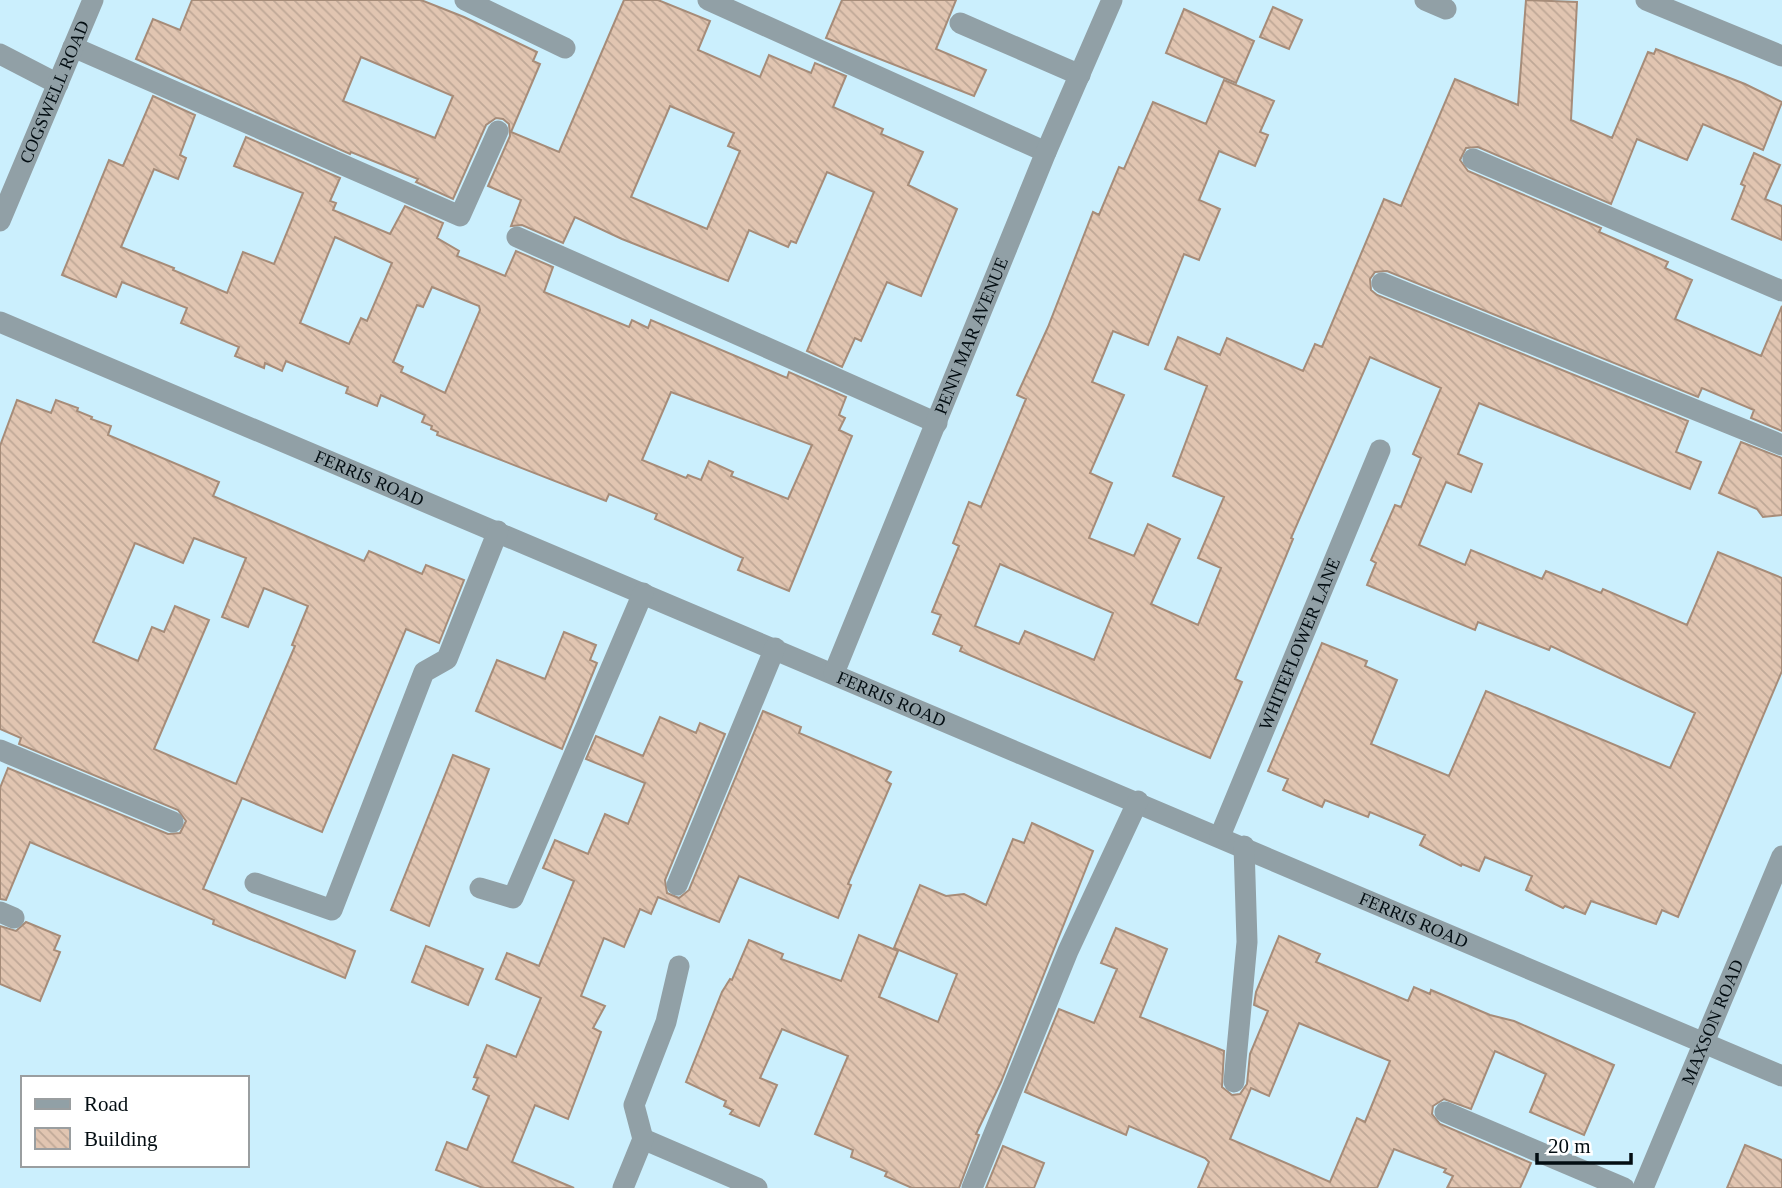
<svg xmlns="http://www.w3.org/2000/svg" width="1782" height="1188" font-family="'Times New Roman',serif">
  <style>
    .building { fill: url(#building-back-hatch); stroke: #a68c79; stroke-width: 2; fill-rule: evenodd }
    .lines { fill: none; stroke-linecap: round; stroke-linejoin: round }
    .minor { stroke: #91a0a6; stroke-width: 21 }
    .labels { text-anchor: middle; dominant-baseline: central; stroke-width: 5; stroke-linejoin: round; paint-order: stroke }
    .street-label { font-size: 18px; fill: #030d12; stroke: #fff }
  </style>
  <defs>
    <pattern id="building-back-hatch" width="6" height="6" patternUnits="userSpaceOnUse" patternTransform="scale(1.75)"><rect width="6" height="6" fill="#e1c5b1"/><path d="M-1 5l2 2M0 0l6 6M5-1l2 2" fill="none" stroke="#bfa897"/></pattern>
  </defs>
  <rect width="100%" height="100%" fill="#cbeffd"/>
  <g class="building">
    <path d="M192,0H421L464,17L537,52L533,61L540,64L511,132L559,152L624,0H658L710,21L698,50L760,77L769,55L811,73L815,63L846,76L833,107L883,129L881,134L923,152L908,185L957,209L921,296L887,282L861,341L855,338L842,367L807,351L874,192L827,172L796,243L791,241L788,247L749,230L728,281L622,239L575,217L563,243L522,225L511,226L521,200L488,186L510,136L509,124L503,119L496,118L486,125L453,199L416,182L418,179L351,152L350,154L136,59L153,19L180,30ZM361,57L453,96L435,138L343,101ZM670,106L734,133L728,146L740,151L707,229L631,197Z"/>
    <polygon points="842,0 956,0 936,49 986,70 974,96 826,38"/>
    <path d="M1526,0L1577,2L1571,120L1612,138L1648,52L1654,54L1656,49L1745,84L1782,102L1763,150L1703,124L1687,160L1637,139L1611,204L1478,147L1466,148L1460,160L1468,171L1601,228L1599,232L1668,262L1665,268L1692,280L1675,319L1761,356L1782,306V431L1751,418L1754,410L1702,388L1698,397L1387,271L1375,272L1370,279L1371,290L1377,295L1688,421L1676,452L1701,462L1690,489L1479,403L1458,454L1482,464L1471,492L1446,482L1419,545L1465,565L1471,550L1542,579L1546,571L1601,593L1603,589L1687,625L1718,552L1782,578V671L1678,917L1662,910L1656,924L1591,901L1585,914L1565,906L1563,908L1526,890L1532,876L1485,857L1479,871L1462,864L1461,866L1420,845L1425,835L1370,812L1368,817L1325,800L1322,807L1283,790L1288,779L1268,771L1322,643L1367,661L1365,666L1397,680L1371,744L1449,776L1486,691L1670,768L1695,713L1551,646L1549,650L1478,622L1475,630L1367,585L1376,563L1371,560L1395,505L1401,507L1421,458L1413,454L1441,388L1370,357L1291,538L1293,539L1235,679L1242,682L1210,758L960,651L962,646L933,634L941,615L932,612L959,546L953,543L969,502L981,507L1026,399L1017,395L1048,327L1093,212L1099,215L1119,167L1124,169L1153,102L1206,124L1224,80L1274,101L1260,132L1268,135L1255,166L1219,151L1199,200L1220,209L1199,260L1184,254L1148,345L1113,331L1092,382L1124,395L1090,473L1112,483L1089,538L1134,556L1148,524L1180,539L1151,604L1198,625L1221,568L1198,558L1224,497L1173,476L1207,386L1165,369L1178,337L1220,355L1227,338L1303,371L1315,344L1322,347L1384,199L1401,206L1455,79L1518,105ZM1000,564L1113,613L1094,660L1025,631L1019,644L975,626Z"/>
    <polygon points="1273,7 1302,20 1289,49 1260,37"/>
    <polygon points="1184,9 1254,41 1236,83 1166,53"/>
    <path d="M153,96L195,115L180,155L186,158L178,179L154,169L121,247L174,268L173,270L227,293L243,252L274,264L303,193L234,166L246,137L340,178L330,201L336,203L333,210L390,234L405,206L443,223L437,238L459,251L457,256L505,276L516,251L553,267L544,292L629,327L632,320L648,328L651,320L787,378L789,372L846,397L839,415L845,418L839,430L852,436L789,591L738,570L743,558L655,519L657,514L609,494L606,501L437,435L438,432L431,429L432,426L422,422L425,415L381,395L377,406L346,393L348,387L286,361L282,371L265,363L264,368L235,356L239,347L181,323L187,308L122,282L116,297L62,275L109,160L123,166ZM335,237L392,263L367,321L361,318L349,344L300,323ZM432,287L479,306L480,310L445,393L401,372L403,367L393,362L417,305L423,307ZM671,392L812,445L788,499L731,476L733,472L709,461L701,480L688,475L686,478L642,460Z"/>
    <polygon points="1754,153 1780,165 1765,199 1782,206 1782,240 1732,219 1745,186 1741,184"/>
    <path d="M17,400L51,413L56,400L78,408L77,411L92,417L91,419L111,426L108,435L219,482L213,496L364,561L369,551L422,574L426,565L464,580L439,643L406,629L322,832L242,798L203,889L355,951L345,978L213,924L214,920L30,842L6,900L0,899V788L8,768L168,834L180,833L186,821L178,810L19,744L21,738L0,729V446ZM194,538L246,558L222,617L248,627L264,588L308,606L292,645L295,646L236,784L154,749L209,620L175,606L164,632L152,627L138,661L93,642L135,543L183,563Z"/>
    <polygon points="1741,442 1782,458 1782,515 1763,517 1757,509 1719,493"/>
    <polygon points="564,632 596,645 590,660 597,663 562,749 476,711 497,660 545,679"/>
    <polygon points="763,711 801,727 799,733 891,772 886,781 891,784 848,884 851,885 838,918 739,876 719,922 658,897 651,914 640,909 624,947 604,938 581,996 605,1006 593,1028 601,1032 568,1119 535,1105 512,1162 574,1188 483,1188 436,1170 447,1142 467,1150 489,1096 473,1089 478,1078 474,1077 487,1045 516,1057 541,998 496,979 507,953 539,966 574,881 543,868 555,840 588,854 605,814 628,824 645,783 586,759 596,736 643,756 660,717 696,733 700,723 725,734 665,880 667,893 679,898 689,890"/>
    <polygon points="453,755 489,769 429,926 391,910"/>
    <polygon points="1032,823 1093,851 1001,1082 976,1134 979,1135 959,1188 912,1188 885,1176 887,1172 851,1157 853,1150 815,1134 848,1056 782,1029 760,1078 777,1085 759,1126 730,1114 733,1110 724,1106 726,1101 686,1082 722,992 730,979 732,980 749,940 783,954 781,959 841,981 859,935 898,951 879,997 938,1022 957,974 894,948 920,885 946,896 964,894 986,905 1013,839 1024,843"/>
    <polygon points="26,922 60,936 54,950 60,952 40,1001 0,984 0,926 16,931"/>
    <path d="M1116,928L1167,949L1140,1017L1224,1051L1222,1087L1232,1095L1240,1094L1247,1084L1250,1054L1268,1011L1254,1005L1256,992L1279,936L1320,954L1316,962L1408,1001L1414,987L1430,994L1431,990L1490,1015L1514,1021L1614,1065L1584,1135L1530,1112L1546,1074L1495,1051L1471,1109L1444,1099L1433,1106L1432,1114L1440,1124L1531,1163L1520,1188H1447L1453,1176L1444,1172L1446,1169L1394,1149L1377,1188H1198L1209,1162L1205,1158L1129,1126L1126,1135L1025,1092L1059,1009L1094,1023L1117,969L1101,963ZM1299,1023L1390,1061L1365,1122L1357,1118L1330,1182L1230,1139L1251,1088L1269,1096Z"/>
    <polygon points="426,946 483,969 468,1005 412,982"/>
    <polygon points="1745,1145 1782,1160 1782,1188 1727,1188"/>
    <polygon points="1003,1146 1044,1163 1034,1188 986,1188"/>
  </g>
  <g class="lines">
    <g class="minor">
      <polyline points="465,0 565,48"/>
      <polyline points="708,0 1046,152"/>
      <polyline points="1425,0 1446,9"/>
      <polyline points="1646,0 1782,56"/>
      <polyline points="960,23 1080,75"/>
      <polyline points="73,47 460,216 498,131"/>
      <polyline points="0,54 58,84"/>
      <polyline points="1473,159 1782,291"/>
      <path id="s1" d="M0,221L93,0"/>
      <polyline points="517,237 937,423"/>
      <polyline points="1382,283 1782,445"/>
      <path id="s2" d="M0,322L1782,1076"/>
      <path id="s3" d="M834,673L1046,152L1112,0"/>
      <polyline points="0,750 173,822"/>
      <path id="s4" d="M1220,836L1380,450"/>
      <polyline points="255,883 332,910 424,672 447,659 498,531"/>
      <polyline points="677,885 775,648"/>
      <polyline points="480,888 513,898 643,593"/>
      <polyline points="0,912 14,918"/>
      <polyline points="1234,1082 1247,942 1244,846"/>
      <polyline points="1445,1112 1624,1188"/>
      <polyline points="643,1139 757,1188"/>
      <polyline points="623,1188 643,1139 634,1105 666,1022 679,966"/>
      <polyline points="972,1188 1068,951 1138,801"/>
      <path id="s5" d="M1643,1188L1782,856"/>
    </g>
  </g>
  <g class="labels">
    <g class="street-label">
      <text stroke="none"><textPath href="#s1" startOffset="140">COGSWELL ROAD</textPath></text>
      <text stroke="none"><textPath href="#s3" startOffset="364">PENN MAR AVENUE</textPath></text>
      <text stroke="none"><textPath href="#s2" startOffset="401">FERRIS ROAD</textPath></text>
      <text stroke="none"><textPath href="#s4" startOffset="208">WHITEFLOWER LANE</textPath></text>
      <text stroke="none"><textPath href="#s2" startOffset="968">FERRIS ROAD</textPath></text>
      <text stroke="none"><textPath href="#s2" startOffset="1535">FERRIS ROAD</textPath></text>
      <text stroke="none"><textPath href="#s5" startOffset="180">MAXSON ROAD</textPath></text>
    </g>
  </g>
  <rect x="21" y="1076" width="228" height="91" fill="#ffffff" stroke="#9a9ea0" stroke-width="2"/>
  <rect x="35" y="1099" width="35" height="10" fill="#91a0a6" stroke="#9a9ea0" stroke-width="2"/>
  <text x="84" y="1111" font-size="21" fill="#030d12">Road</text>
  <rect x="35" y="1128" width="35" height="21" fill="url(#building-back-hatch)" stroke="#9a9ea0" stroke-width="2"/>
  <text x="84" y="1146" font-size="21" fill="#030d12">Building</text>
  <path d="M1537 1153v10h94v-10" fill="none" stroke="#030d12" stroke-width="3.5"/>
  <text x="1548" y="1153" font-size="21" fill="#030d12" stroke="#ffffff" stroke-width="5" paint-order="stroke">20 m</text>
</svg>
